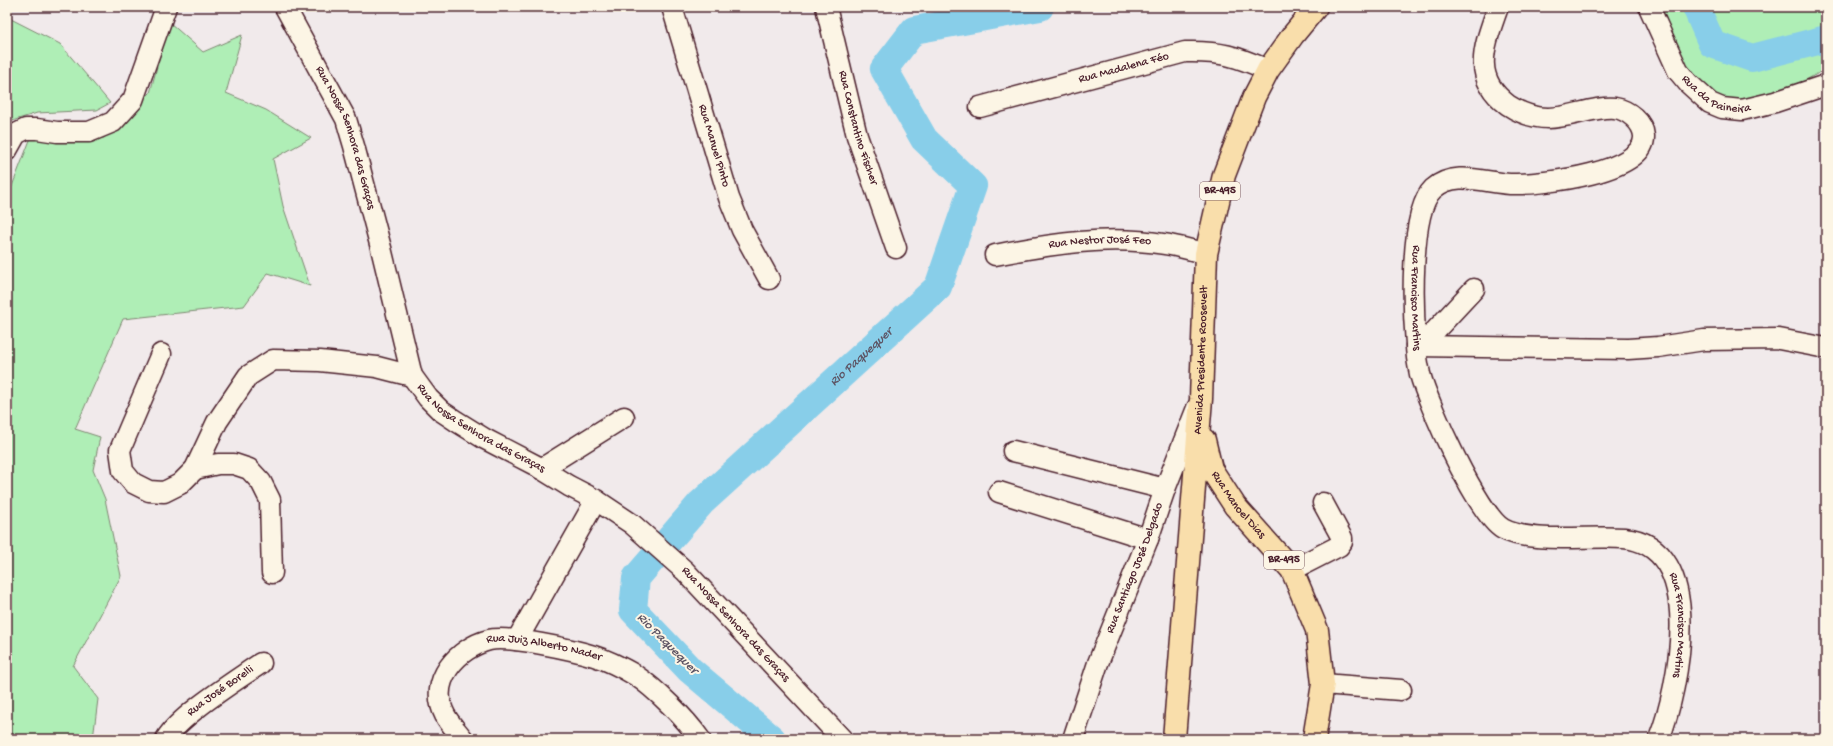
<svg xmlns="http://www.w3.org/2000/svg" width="1833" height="746" font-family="'Gochi Hand',sans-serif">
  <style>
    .green { fill: #afeeb6; stroke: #7c8670 }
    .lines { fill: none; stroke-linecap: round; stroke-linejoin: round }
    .river { stroke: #88cee9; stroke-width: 28 }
    .minor-casing { stroke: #4a1f2b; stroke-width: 23 }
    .major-casing { stroke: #4a1f2b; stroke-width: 25 }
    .minor { stroke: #fcf5e5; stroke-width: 20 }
    .major { stroke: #f9deab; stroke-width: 22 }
    .labels { text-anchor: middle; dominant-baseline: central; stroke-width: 4; stroke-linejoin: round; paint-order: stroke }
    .shield { fill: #fcf5e5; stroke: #7f5f63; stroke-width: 1 }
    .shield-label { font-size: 11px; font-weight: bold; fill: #4a1f2b }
    .street-label { font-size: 12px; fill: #4a1f2b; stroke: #fcf5e5 }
    .water-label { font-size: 13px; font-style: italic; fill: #5d5464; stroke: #fcf5e5 }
  </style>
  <rect width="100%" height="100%" fill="#f1eaeb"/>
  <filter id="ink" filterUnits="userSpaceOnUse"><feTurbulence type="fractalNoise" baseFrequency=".025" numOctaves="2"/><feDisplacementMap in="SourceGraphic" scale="8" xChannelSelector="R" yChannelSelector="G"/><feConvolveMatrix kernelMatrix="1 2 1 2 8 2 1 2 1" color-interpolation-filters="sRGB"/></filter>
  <g filter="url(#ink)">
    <g class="green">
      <polygon points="1661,7 1826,7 1826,69 1736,118 1699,97"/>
      <polygon points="7,17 60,44 110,103 97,110 37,113 9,122 7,128"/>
      <polygon points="169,22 203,52 242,35 226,93 266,110 311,138 273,159 283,206 310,286 268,273 244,306 123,319 75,429 100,437 93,470 105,499 121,576 73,666 98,699 93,739 7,739 7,199 30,140 45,134 104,138 150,93"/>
    </g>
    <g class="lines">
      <g class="river">
        <polyline points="1696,7 1712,44 1752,58 1826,39"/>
        <path id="s1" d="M772,739L690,670L633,610L636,578L701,503L938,287L973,186L924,139L884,69L914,30L1040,7"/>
      </g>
      <defs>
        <g id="minor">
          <path id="s2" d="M285,7L346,119L354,146L381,248L412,376L428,398L441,411L456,421L485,439L535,465L569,486L596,500L632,524L685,571L842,739"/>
          <path id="s3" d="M672,7L729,198L742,230L769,279"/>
          <path id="s4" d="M826,7L857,136L896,248"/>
          <path id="s5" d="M1498,7C1485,45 1470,77 1508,105C1520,113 1534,118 1548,118C1570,118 1594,106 1615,108C1628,110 1643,122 1644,136C1646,173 1543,184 1516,184C1490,185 1456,168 1433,189C1409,212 1413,311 1416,344C1416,354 1418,365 1420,374C1428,404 1478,515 1503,529C1530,544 1591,535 1624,538C1708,546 1679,688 1659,739"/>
          <path id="s6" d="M1649,7L1678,71L1688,83L1710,103L1722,108L1742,110L1775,102L1826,85"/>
          <path id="s7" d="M980,107L1185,52C1220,51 1236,56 1268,70"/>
          <polyline points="7,150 16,134 26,129 37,129 57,132 89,132 113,122 133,100 166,7"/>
          <path id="s8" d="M995,255C1050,244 1108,235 1164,244C1178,246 1192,250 1206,254"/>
          <polyline points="1416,346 1628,349 1658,347 1704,340 1779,339 1826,348"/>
          <polyline points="1421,346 1474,289"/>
          <polyline points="161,354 120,450 123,471 133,483 149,491 164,492 180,484 195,469 217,422 248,376 273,360 320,361 377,367 412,376"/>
          <polyline points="1013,451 1165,489"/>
          <polyline points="195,469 218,464 234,464 249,469 261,482 270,500 272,573"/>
          <polyline points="541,469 624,417"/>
          <polyline points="999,492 1148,539"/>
          <polyline points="1292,570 1339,546 1342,542 1342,538 1323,503"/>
          <polyline points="517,640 596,500"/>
          <polyline points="1323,684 1401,690"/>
          <path id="s9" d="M166,739C180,715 237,680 261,663"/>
          <path id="s10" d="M463,739C457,731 449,723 445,715C427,681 458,648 489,640C508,635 574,650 594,656C607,660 623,668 635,675C656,689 686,719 700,739"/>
          <path id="s11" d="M1073,739L1098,663L1148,539L1165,489L1197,408"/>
        </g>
        <g id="major">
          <path id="s12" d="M1204,440L1211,469L1235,506L1292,570L1317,630L1323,684L1314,739"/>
          <path id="s13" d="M1174,739L1201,399L1206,254L1224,175L1254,97L1268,70L1293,35L1316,7"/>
        </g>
      </defs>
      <use href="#minor" class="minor-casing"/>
      <use href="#major" class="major-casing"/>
      <use href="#minor" class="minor"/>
      <use href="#major" class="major"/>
    </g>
  </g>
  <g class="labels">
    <g class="shield">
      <rect x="1200" y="182" width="40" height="18" rx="3"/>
      <rect x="1264" y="551" width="40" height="18" rx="3"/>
    </g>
    <g class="shield-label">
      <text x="1220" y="191">BR-495</text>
      <text x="1284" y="560">BR-495</text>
    </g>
    <g class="street-label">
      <text stroke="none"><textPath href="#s7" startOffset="149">Rua Madalena Féo</textPath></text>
      <text stroke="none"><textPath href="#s6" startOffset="118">Rua da Paineira</textPath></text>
      <text stroke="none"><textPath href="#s4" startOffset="125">Rua Constantino Fischer</textPath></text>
      <text stroke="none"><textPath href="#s2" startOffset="145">Rua Nossa Senhora das Graças</textPath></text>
      <text stroke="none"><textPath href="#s3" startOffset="145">Rua Manuel Pinto</textPath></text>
      <text stroke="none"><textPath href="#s8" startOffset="106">Rua Nestor José Feo</textPath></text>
      <text stroke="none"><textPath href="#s5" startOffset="606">Rua Francisco Martins</textPath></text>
      <text stroke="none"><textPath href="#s13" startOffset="380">Avenida Presidente Roosevelt</textPath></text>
      <text stroke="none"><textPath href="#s2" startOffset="481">Rua Nossa Senhora das Graças</textPath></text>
      <text stroke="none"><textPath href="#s12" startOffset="75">Rua Manoel Dias</textPath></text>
      <text stroke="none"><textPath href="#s11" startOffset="182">Rua Santiago José Delgado</textPath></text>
      <text stroke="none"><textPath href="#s2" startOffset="805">Rua Nossa Senhora das Graças</textPath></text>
      <text stroke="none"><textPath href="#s5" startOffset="1097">Rua Francisco Martins</textPath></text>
      <text stroke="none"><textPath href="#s10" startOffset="186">Rua Juiz Alberto Nader</textPath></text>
      <text stroke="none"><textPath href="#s9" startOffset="73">Rua José Borelli</textPath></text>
    </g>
    <g class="water-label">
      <text stroke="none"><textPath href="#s1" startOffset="538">Rio Paquequer</textPath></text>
      <text transform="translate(667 644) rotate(45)">Rio Paquequer</text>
    </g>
  </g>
  <rect width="1833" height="746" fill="none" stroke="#fcf5e5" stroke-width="24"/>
  <rect x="12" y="12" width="1809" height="722" fill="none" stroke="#4a1f2b" stroke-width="1.5" filter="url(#ink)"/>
</svg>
